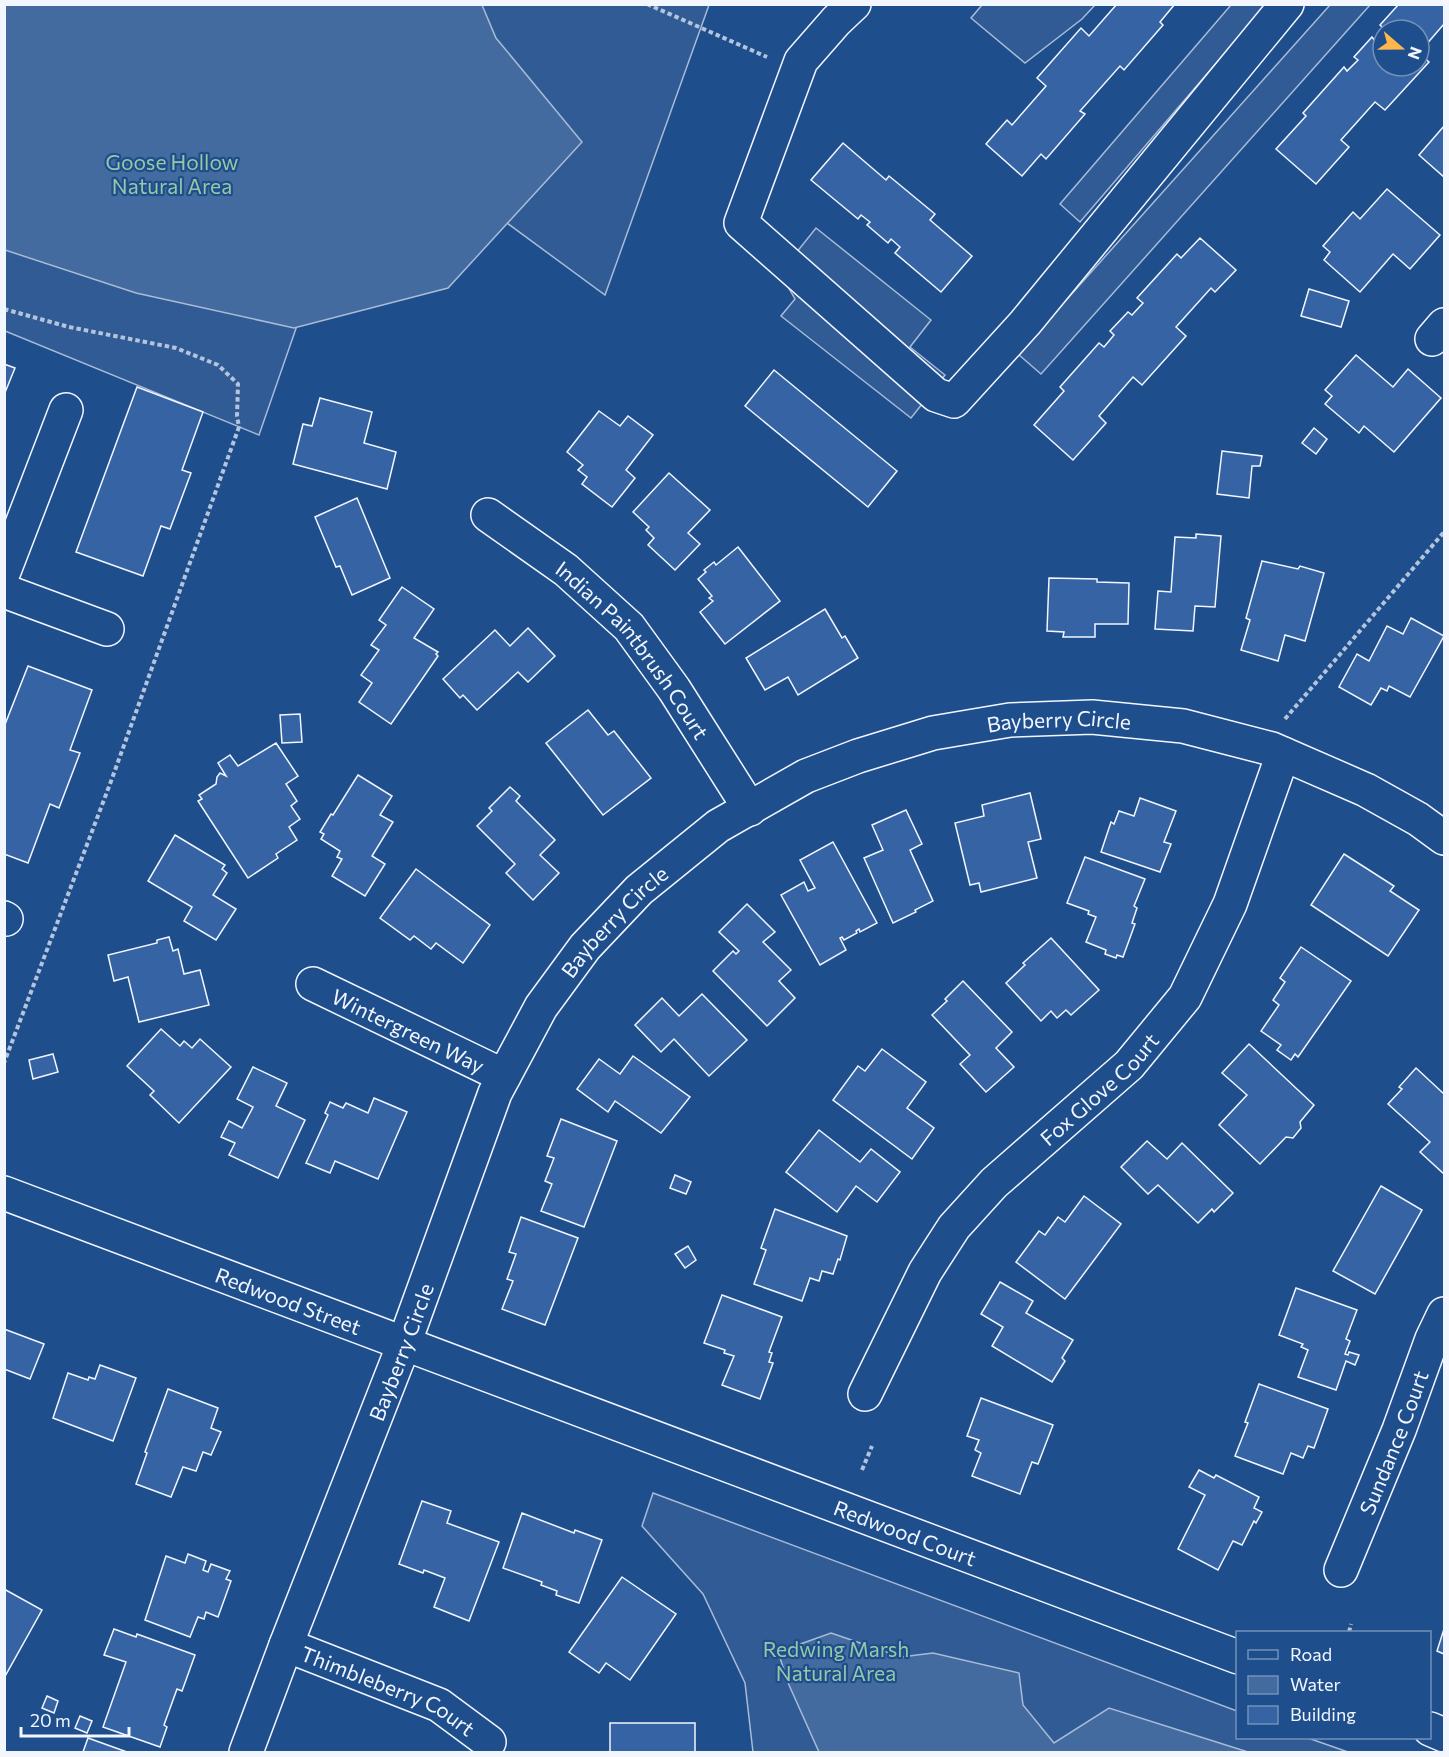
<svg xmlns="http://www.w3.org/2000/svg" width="1449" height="1757" font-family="Commissioner,sans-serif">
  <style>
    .built { fill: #305b95; stroke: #a8bbd7; stroke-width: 1.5 }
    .water { fill: #446ba0; stroke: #a8bbd7; stroke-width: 1.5 }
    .building { fill: #3563a3; stroke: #f2f6ff; stroke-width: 1.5 }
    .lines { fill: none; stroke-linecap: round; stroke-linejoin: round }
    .minor-casing { stroke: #f2f6ff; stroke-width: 36 }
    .path { stroke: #b3c4dc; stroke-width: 4; stroke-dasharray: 4.5 3; stroke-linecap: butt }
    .minor { stroke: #1f4e8c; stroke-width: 33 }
    .labels { text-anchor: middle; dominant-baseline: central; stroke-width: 4.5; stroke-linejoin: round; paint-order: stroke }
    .park-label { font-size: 21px; fill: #97c8a6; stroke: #1f4e8c }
    .street-label { font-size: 21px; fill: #f2f6ff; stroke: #1f4e8c }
  </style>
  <rect width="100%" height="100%" fill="#1f4e8c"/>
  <g class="built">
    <polygon points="4,5 709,5 605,295 368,121 259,435 5,331"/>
    <polygon points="982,5 982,4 1095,5 1082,19 1025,63 971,18"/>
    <polygon points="1231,5 1266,5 1080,222 1060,204"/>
    <polygon points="1330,5 1370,5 1041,374 1018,354"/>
    <polygon points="816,228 931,320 910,347 945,375 911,418 781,316 795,299 780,273"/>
    <polygon points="653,1493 1237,1711 1238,1738 1308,1738 1348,1752 753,1752 745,1683 703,1594 642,1526"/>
  </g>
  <g class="water">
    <polygon points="5,4 482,5 496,38 582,142 448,288 294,328 136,293 5,250"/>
    <polygon points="831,1633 901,1657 933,1653 1019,1673 1023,1705 1054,1743 1109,1708 1248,1752 819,1752 789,1685 778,1652"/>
  </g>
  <g class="building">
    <polygon points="1117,4 1175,4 1160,22 1163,25 1124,70 1120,66 1080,111 1085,114 1046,159 1041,154 1022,176 986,144 1007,120 1012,125 1046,86 1037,78 1081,28 1089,36"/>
    <polygon points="1399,4 1444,4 1444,24 1419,53 1429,62 1385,110 1375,102 1341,140 1349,147 1316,184 1276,149 1306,116 1303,113 1344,67 1347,71 1358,60 1354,57 1372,37 1375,41 1383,32 1383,66 1419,66 1419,30 1385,30 1380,25"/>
    <polygon points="1444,126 1444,177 1419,155"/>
    <polygon points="843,143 886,180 889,176 935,214 930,220 972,256 941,292 895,253 900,247 891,239 888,243 867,225 870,222 861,215 858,219 811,180"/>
    <polygon points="1387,189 1440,235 1410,269 1393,254 1360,292 1324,260 1330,252 1323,246 1353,212 1360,219"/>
    <polygon points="1200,238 1236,270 1215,292 1211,288 1176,327 1186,336 1142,385 1133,377 1099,416 1106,423 1073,460 1034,425 1064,391 1060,387 1099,343 1104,347 1114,335 1110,331 1128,312 1132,315 1143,303 1137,298 1177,254 1181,258"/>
    <polygon points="1309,289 1349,301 1341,327 1301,316"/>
    <polygon points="1356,355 1393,387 1408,369 1441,398 1394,452 1364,426 1359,433 1325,404 1332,396 1325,390"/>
    <polygon points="4,364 15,368 4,395"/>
    <polygon points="774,370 897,471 868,507 745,406"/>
    <polygon points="137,387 203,412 182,470 191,473 170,529 161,526 143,576 76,552"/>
    <polygon points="320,398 372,412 364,443 396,452 387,489 293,464 303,424 312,426"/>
    <polygon points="599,411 620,426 628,416 653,435 626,470 635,478 612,507 582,484 587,477 578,470 583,465 567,452"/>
    <polygon points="1314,428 1327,439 1316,454 1302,443"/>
    <polygon points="1222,451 1262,456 1260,466 1252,466 1249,498 1217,494"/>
    <polygon points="669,473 710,510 688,533 700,544 675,570 648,545 654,538 646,530 649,527 633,512"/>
    <polygon points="357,498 390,578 352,595 340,566 336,567 315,517"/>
    <polygon points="1196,534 1221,536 1215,607 1195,606 1193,631 1155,629 1158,591 1171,592 1175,537 1196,538"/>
    <polygon points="738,547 780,601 725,644 700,612 713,601 709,598 712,596 698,579 706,572 704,570 714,562 716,565"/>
    <polygon points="1262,561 1298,569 1300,566 1324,573 1305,641 1285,635 1278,661 1241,650 1250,620 1246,618"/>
    <polygon points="1049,578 1097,579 1097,582 1129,583 1128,624 1095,624 1095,637 1063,637 1064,632 1047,631"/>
    <polygon points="402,587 434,609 414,638 438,652 436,654 438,656 391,724 359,702 372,683 361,675 379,650 371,645 386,625 379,620"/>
    <polygon points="825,609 842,638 845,636 858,658 798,695 788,677 765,690 746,658"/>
    <polygon points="1411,618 1444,636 1410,697 1389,686 1387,691 1381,688 1371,705 1339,687 1357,654 1369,661 1387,626 1403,634"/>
    <polygon points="528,628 555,656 528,682 518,672 477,710 463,695 460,698 443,679 495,630 510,646"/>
    <polygon points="28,666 92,690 70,750 80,753 59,808 50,804 28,863 4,854 4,727"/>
    <polygon points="588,710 608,735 614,731 651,778 603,815 546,743"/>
    <polygon points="300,714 302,742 282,743 280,715"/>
    <polygon points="276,743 298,776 286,784 297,801 291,806 300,819 289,827 297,840 276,854 278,858 248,878 198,801 202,799 199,795 216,784 217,777 220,773 226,776 218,763 230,755 238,766"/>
    <polygon points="358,775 392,796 380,815 393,822 372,856 385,864 365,896 332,876 342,859 337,857 340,851 321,839 324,834 320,832 331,814 333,815"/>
    <polygon points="510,787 520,796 516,801 555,840 540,855 559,873 533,900 506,873 515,864 477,826 492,811 489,808"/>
    <polygon points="1030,793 1041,839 1028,842 1037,878 981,892 979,883 970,885 955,823 984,816 982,805"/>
    <polygon points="1140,798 1176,811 1164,842 1171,844 1160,872 1101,852 1111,822 1114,824 1119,811 1134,816"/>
    <polygon points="906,810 922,844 910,850 933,901 915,910 916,912 893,923 864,858 883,850 872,825"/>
    <polygon points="175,835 225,865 222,869 227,873 213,895 236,909 216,940 184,921 192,907 148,881"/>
    <polygon points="833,842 877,923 860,932 859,929 856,931 857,933 844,940 842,937 840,938 846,950 820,965 781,895 804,882 808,891 815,888 800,860"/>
    <polygon points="1344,854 1394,886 1390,891 1419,910 1388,956 1311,905"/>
    <polygon points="1085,857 1145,879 1134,906 1137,908 1132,923 1135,924 1123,957 1117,955 1116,958 1105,954 1106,950 1086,942 1096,917 1088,914 1089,911 1067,903"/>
    <polygon points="416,869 490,925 463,963 436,943 431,949 414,936 410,940 380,918"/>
    <polygon points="747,904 775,932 763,942 791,970 779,981 795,998 767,1026 713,971 733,951 736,954 739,951 719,932"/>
    <polygon points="169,937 173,951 178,949 184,974 200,970 209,1005 139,1022 128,977 114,981 108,955 157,943 157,940"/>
    <polygon points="1051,938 1099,990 1071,1015 1066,1010 1057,1018 1051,1011 1041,1021 1006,983 1025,965 1023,963"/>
    <polygon points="1301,947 1351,981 1298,1057 1295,1054 1291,1060 1277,1050 1281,1045 1261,1031 1279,1005 1273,1000 1285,982 1280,978"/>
    <polygon points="963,981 1012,1032 996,1048 1014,1067 986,1092 960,1064 970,1055 932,1015 947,1001 945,999"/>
    <polygon points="702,994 747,1040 709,1076 674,1039 661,1052 635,1025 662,998 679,1016"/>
    <polygon points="161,1029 180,1046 184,1041 192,1048 200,1039 231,1067 179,1123 150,1095 154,1091 127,1066"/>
    <polygon points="1249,1044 1314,1105 1300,1122 1301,1128 1293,1138 1286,1137 1260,1164 1219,1125 1247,1095 1222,1073"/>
    <polygon points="882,1049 926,1082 907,1108 934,1128 912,1159 833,1100 858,1066 865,1071"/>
    <polygon points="53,1054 58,1072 33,1079 29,1060"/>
    <polygon points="633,1056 690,1097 661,1133 615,1101 608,1112 577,1089 599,1059 620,1074"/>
    <polygon points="253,1067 287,1083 276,1106 305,1120 278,1178 229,1155 235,1143 221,1137 229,1121 242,1128 253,1107 237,1099"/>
    <polygon points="1416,1068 1444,1094 1444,1174 1420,1152 1430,1142 1388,1104 1402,1089 1399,1087"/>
    <polygon points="374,1098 407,1112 378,1179 335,1161 330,1173 306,1163 328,1115 325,1113 330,1102 343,1108 346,1103 368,1113"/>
    <polygon points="561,1119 617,1141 584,1227 541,1211 552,1184 545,1181 554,1158 547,1156"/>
    <polygon points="819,1130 860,1162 871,1149 900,1172 877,1202 856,1186 837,1212 786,1172"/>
    <polygon points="1147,1141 1167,1159 1182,1143 1233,1193 1214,1212 1212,1209 1198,1223 1158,1185 1148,1194 1121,1167"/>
    <polygon points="675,1175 691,1182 686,1194 670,1188"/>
    <polygon points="1381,1186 1422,1210 1375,1294 1333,1271"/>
    <polygon points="1084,1196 1121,1224 1065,1299 1016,1262 1039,1231 1045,1235 1058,1217 1065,1222"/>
    <polygon points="775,1209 847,1236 840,1260 838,1259 833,1274 822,1271 819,1281 810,1278 802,1301 754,1284 766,1250 761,1248"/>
    <polygon points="521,1217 578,1238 545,1325 502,1309 513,1281 507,1279 516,1254 509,1252"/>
    <polygon points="688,1246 696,1260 685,1268 675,1254"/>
    <polygon points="1000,1282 1033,1301 1026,1313 1073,1340 1062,1358 1065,1361 1052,1382 992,1346 1003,1327 981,1314"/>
    <polygon points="1296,1288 1357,1310 1346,1339 1350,1341 1345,1354 1348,1355 1349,1352 1359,1355 1355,1365 1346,1361 1336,1390 1298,1377 1308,1350 1301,1347 1303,1344 1279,1335"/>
    <polygon points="722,1295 782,1317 769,1352 772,1353 769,1362 773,1363 760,1399 722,1385 734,1356 724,1353 725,1350 704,1343"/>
    <polygon points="4,1329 44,1344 30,1379 4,1369"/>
    <polygon points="100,1365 136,1378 113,1441 53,1418 68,1373 88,1380 89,1377 95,1379"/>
    <polygon points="1259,1384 1328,1409 1314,1448 1308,1446 1303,1458 1291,1453 1283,1474 1235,1456 1248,1423 1245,1422"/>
    <polygon points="168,1389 218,1408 211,1428 221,1432 211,1455 203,1452 196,1471 183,1467 171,1497 136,1484 147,1453 145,1452"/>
    <polygon points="981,1398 1053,1425 1038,1464 1032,1462 1020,1494 972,1476 981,1453 975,1450 979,1440 967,1436"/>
    <polygon points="1199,1470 1214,1478 1216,1475 1259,1497 1254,1508 1262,1512 1256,1523 1254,1521 1242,1545 1233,1541 1218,1570 1178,1549 1205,1495 1189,1487"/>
    <polygon points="422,1501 451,1511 447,1523 499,1542 469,1621 434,1607 445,1578 424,1570 423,1573 399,1564"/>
    <polygon points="522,1513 574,1533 575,1530 602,1540 579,1603 556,1595 557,1591 541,1585 542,1582 503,1568"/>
    <polygon points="188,1554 206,1561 203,1570 208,1572 211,1564 230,1571 226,1579 231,1581 218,1617 206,1612 204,1619 198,1617 190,1637 145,1620 166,1556 185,1563"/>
    <polygon points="622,1577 676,1614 630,1680 606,1663 599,1673 569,1652"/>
    <polygon points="4,1589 42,1610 4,1678"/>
    <polygon points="114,1629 136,1637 137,1634 195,1655 182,1691 177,1689 164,1725 167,1727 160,1747 103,1727 126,1662 104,1655"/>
    <polygon points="1444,1629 1444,1654 1437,1651"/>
    <polygon points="47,1696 58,1701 54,1713 42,1708"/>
    <polygon points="80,1716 92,1721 87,1733 75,1728"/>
    <rect x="610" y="1723" width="85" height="29"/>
    <polygon points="88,1738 127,1752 83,1752"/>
  </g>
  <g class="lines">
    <defs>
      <g id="minor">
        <polyline points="854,4 836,21 801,61 741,223 936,395 954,401 1025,323 1287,4"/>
        <polyline points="1432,339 1444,325"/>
        <path id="s1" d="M488,515L566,570L629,627L674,689L750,809"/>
        <polyline points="4,571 66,410"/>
        <polyline points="4,591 107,629"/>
        <polyline points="4,918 6,919"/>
        <path id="s2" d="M313,984L504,1076"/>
        <path id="s3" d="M4,1193L1238,1657"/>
        <path id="s4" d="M865,1394L925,1272L954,1227L994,1183L1129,1065L1185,997L1230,904L1283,754"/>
        <path id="s5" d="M1341,1570L1399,1430L1432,1339L1444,1314"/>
        <path id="s6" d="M286,1645L439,1705L489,1742"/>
        <polyline points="1430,1729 1444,1735"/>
        <path id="s7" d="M246,1752L286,1645L404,1344L495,1093L541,1007L585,947L639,890L718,826L806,776L858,756L933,733L1010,720L1092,717L1183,726L1272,749L1366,790L1418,819L1444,838"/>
      </g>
    </defs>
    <use href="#minor" class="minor-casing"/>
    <g class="path">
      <polyline points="647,4 767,57"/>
      <polyline points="4,309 69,327 176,348 218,365 238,384 237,416 239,427 110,784 4,1063"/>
      <polyline points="1285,719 1444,532"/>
      <polyline points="862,1470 872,1446"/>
      <polyline points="1349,1632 1351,1624"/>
    </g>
    <use href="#minor" class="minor"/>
  </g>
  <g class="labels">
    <g class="park-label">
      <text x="172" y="161">Goose Hollow<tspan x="172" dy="24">Natural Area</tspan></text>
      <text x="836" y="1648">Redwing Marsh<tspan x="836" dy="24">Natural Area</tspan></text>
    </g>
    <g class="street-label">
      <text stroke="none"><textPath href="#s1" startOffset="200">Indian Paintbrush Court</textPath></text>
      <text stroke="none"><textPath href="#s7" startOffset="1419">Bayberry Circle</textPath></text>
      <text stroke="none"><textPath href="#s7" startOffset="915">Bayberry Circle</textPath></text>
      <text stroke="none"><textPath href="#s2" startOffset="106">Wintergreen Way</textPath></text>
      <text stroke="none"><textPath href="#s4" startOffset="390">Fox Glove Court</textPath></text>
      <text stroke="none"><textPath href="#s3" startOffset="304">Redwood Street</textPath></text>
      <text stroke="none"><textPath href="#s7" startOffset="429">Bayberry Circle</textPath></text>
      <text stroke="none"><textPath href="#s5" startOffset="138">Sundance Court</textPath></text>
      <text stroke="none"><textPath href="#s3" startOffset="963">Redwood Court</textPath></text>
      <text stroke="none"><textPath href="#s6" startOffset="112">Thimbleberry Court</textPath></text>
    </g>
  </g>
  <rect width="1449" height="1757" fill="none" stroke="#f2f6ff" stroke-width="12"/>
  <rect x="1236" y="1631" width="195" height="108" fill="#1f4e8c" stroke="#7391ba" stroke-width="1.5"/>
  <rect x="1248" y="1650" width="30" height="9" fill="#1f4e8c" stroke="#7391ba" stroke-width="1.5"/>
  <text x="1290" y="1661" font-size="18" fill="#f2f6ff">Road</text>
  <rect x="1248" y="1676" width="30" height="18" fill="#446ba0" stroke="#7391ba" stroke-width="1.5"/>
  <text x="1290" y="1691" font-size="18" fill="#f2f6ff">Water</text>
  <rect x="1248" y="1706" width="30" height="18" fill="#3563a3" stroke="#7391ba" stroke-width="1.5"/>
  <text x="1290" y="1721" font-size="18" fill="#f2f6ff">Building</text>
  <g transform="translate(1401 48) rotate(110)"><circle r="28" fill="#1f4e8c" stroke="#7391ba" stroke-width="1.5"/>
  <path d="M0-4.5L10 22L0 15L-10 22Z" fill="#ffb74d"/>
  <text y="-9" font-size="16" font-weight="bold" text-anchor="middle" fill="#f2f6ff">N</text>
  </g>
  <path d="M21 1727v9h108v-9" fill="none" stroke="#f2f6ff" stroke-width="3"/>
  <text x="30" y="1727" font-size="18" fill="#f2f6ff" stroke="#1f4e8c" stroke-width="4.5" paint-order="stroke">20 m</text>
</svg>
